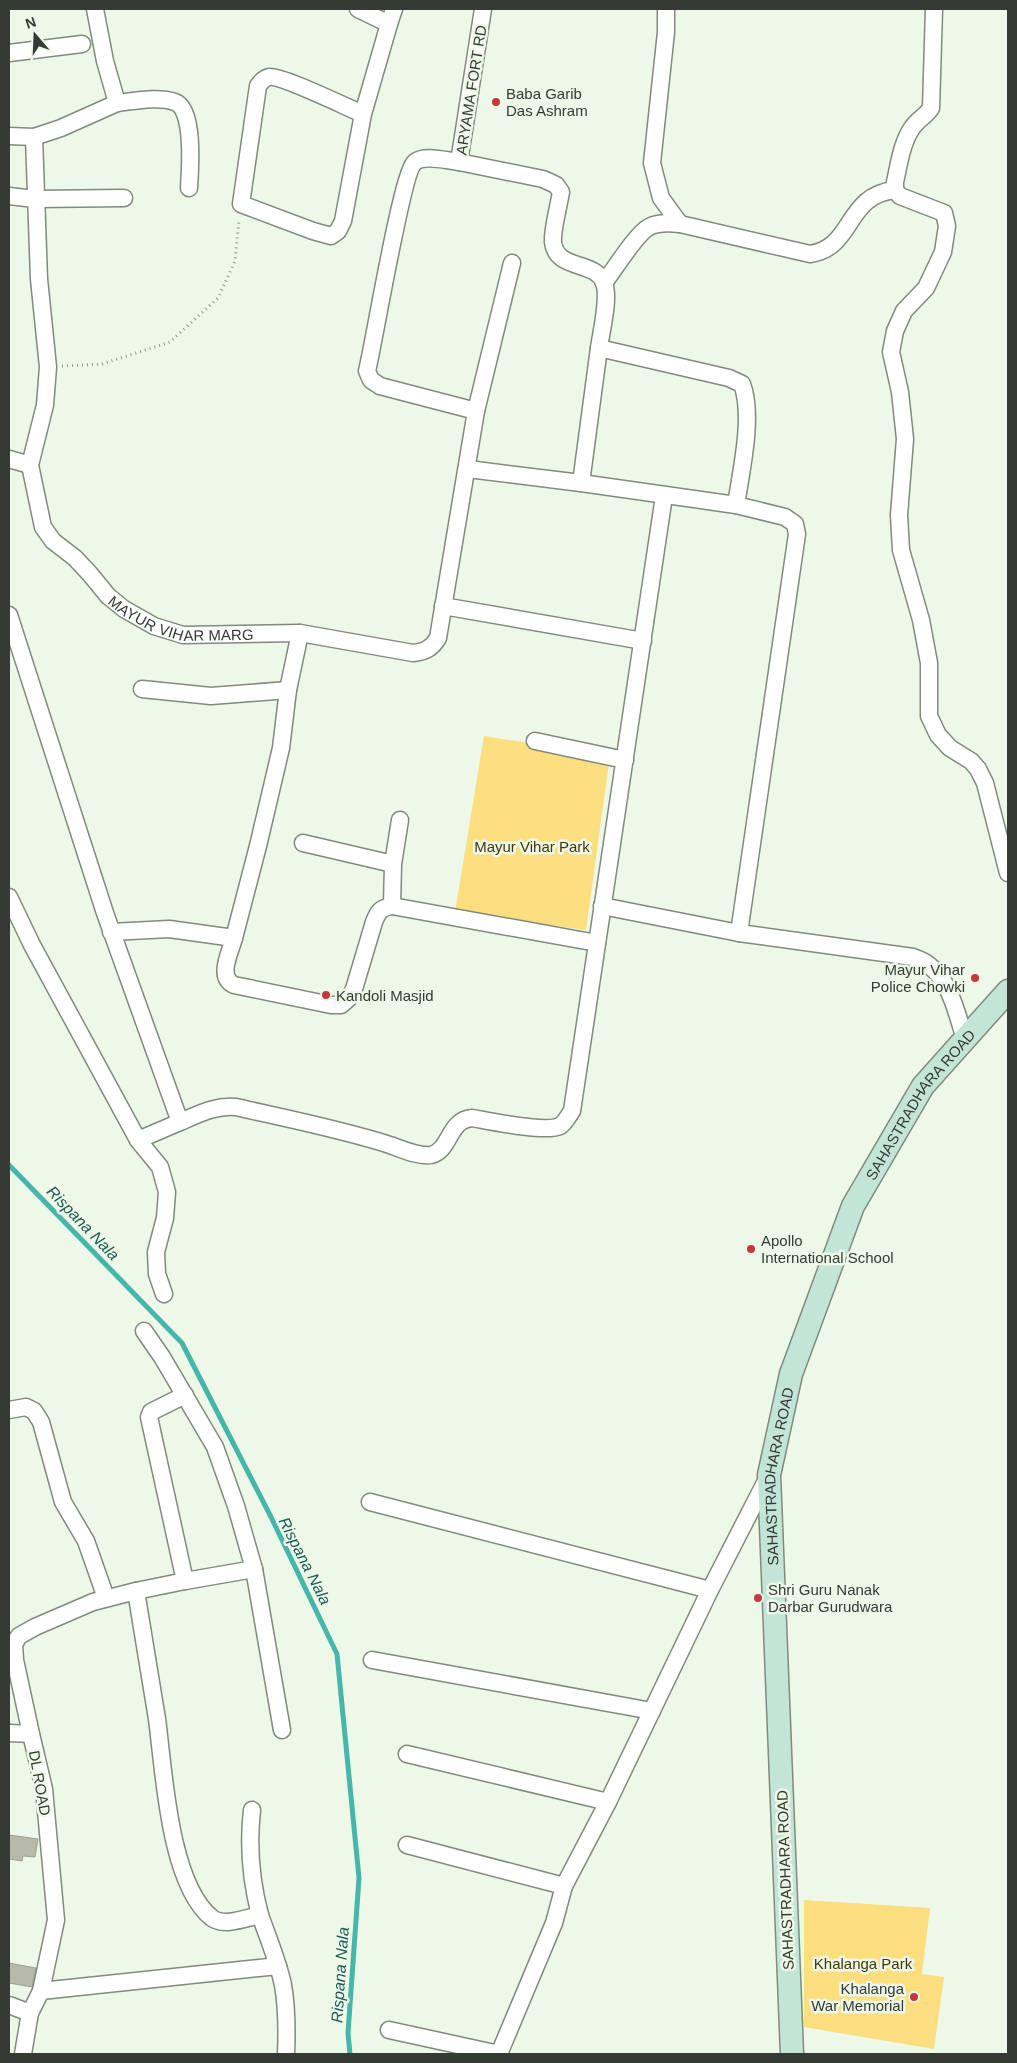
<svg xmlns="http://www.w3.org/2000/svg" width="1017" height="2063" font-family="Arial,sans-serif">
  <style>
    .green { fill: #fbde7d }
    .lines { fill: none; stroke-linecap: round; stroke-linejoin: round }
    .stream { stroke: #45b6a9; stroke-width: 5 }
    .building { fill: #b7baa9; stroke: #9da090 }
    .minor-casing { stroke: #808a7d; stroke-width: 19 }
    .secondary-casing { stroke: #808a7d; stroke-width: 25 }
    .path { stroke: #90988d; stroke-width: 3; stroke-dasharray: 1 4; stroke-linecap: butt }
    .minor { stroke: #fff; stroke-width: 16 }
    .secondary { stroke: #c2e5d7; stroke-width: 22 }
    .poi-dot { fill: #c7383a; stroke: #edf8e9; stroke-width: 2 }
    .labels { text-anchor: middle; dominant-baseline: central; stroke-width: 5; stroke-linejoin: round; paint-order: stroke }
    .street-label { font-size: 15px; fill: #353a34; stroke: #edf8e9 }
    .poi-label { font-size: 15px; fill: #353a34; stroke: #edf8e9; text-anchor: start }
    .park-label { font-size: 15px; fill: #433608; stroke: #edf8e9 }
    .water-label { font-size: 16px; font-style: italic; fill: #1c5a53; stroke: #edf8e9 }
  </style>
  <rect width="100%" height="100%" fill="#edf8e9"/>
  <g class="green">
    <polygon points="484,736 610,756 586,930 455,912"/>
    <polygon points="804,1900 930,1908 922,1974 944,1977 934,2049 804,2027"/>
  </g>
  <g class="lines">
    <polyline class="stream" points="9,1165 182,1343 271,1517 337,1654 359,1878 348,2033 350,2054"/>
  </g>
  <g class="building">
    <polygon points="9,1835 38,1839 35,1857 23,1856 22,1861 9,1859"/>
    <polygon points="9,1963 36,1968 32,1987 9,1983"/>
  </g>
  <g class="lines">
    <defs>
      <g id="minor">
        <path d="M358,9L389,24L363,114C348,108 281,75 269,77C264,78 261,82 258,86L241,204L313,231L331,236L338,231L343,221L363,114"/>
        <path d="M483,9L459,162L543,179L556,185L561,192C559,205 552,230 553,242C556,271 596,260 604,283C610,298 601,332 599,348L729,378L742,384C754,416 741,471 736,505"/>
        <polyline points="666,9 666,32 652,163 661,198 680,224"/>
        <path d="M934,9L931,108C926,116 918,119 912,128C902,142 899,164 895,182V190L900,196L944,213L947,226L943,252L926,288L904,311L895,331L891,352L900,392L905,439L899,515L901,550L921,620L929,663V716L938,735L950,748L971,761L978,769L985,783L1008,873"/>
        <polyline points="389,24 394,9"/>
        <polyline points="9,53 82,44"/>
        <path d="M117,103C135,101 158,96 175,102C195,109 190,171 189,188"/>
        <polyline points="9,136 34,137 61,128 117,103 105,61 95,9"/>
        <path id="s1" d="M34,137L39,279L48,367L45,405L30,465L43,527L53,541L75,558L90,574L108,596L124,609L154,626L183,635L300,633L413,653C425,652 432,648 438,638L476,411L380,386L371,380L367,371C374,343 402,172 415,162C425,154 447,161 459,162"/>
        <polyline points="9,196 35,199 124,198"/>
        <path d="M604,283C614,270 636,234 649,227C658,222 670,223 680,224L810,254C854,248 845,195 895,190"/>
        <polyline points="476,411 512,263"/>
        <polyline points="9,459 30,465"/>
        <polyline points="468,469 581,483 736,505 785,517 795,524 797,534 739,933"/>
        <polyline points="581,483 599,348"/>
        <polyline points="443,606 643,641"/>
        <polyline points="9,615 105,913 180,1122 138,1140 32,945 9,897"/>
        <polyline points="142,689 211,696 288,690"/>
        <polyline points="535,741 625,760"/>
        <polyline points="303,843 393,864"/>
        <polyline points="392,906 393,864 400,820"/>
        <path d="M602,906L739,933L913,957C919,959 926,962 930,966C951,983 957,1015 965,1039"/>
        <polyline points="111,932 169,929 234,938 258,846 281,748 288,690 300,633"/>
        <path d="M234,938C230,953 217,977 234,985L331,1005H341L349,998L354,989L374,922C378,912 380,908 392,906L597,943"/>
        <path d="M180,1122C199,1114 216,1105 236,1107C288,1119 340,1129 390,1145C401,1149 419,1157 431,1155C451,1150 448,1120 472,1118C489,1121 546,1133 560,1126C566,1122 568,1116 572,1111L664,496"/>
        <polyline points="138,1140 160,1167 167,1192 165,1218 156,1252 157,1274 164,1294"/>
        <polyline points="144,1331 162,1357 215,1447 236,1506 254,1569 185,1581"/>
        <path d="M185,1395L151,1412L149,1417L185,1581L136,1591C143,1634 150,1676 157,1719C164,1771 169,1884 212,1918C224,1927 246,1918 260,1915C268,1938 278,1961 283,1985C287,2008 287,2031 286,2054"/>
        <polyline points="9,1410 26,1407 34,1411 41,1422 63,1502 86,1541 106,1598"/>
        <polyline points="370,1502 710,1590"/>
        <polyline points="254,1569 282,1730"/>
        <polyline points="372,1660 652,1711"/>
        <polyline points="9,1733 31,1734"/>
        <polyline points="407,1754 608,1802"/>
        <path d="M252,1810C248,1845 251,1881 260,1915"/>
        <polyline points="407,1845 564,1886"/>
        <polyline points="41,1991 278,1966"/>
        <polyline points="9,2005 30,2013"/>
        <polyline points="389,2030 499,2054"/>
        <polyline points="23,2054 30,2013 41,1991 56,1920 44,1789 31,1734 15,1660 14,1644 19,1636 35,1627 93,1602 136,1591"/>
        <polyline points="499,2054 554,1923 564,1886 608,1802 710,1590 768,1477"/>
      </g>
      <g id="secondary">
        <path id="s2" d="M792,2054L769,1475L791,1374L853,1206L923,1086L1008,991"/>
      </g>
    </defs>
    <use href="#minor" class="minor-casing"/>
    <use href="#secondary" class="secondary-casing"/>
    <polyline class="path" points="62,366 102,364 170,342 218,298 235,261 239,220"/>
    <use href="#minor" class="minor"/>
    <use href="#secondary" class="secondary"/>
  </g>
  <g class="poi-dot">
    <circle cx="496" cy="102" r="5"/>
    <circle cx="975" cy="978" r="5"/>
    <circle cx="326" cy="995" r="5"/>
    <circle cx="751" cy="1249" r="5"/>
    <circle cx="758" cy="1598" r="5"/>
    <circle cx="914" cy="1997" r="5"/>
  </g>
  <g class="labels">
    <g class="street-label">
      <text transform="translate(471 90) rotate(-81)">ARYAMA FORT RD</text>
      <text stroke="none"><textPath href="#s1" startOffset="569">MAYUR VIHAR MARG</textPath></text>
      <text stroke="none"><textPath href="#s2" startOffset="984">SAHASTRADHARA ROAD</textPath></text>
      <text stroke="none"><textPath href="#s2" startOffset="579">SAHASTRADHARA ROAD</textPath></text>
      <text transform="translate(40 1783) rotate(80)">DL ROAD</text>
      <text transform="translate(785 1880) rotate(-92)">SAHASTRADHARA ROAD</text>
    </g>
    <g class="poi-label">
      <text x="506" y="93">Baba Garib<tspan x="506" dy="17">Das Ashram</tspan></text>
      <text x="965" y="969" text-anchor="end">Mayur Vihar<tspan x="965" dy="17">Police Chowki</tspan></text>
      <text x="336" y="995">Kandoli Masjid</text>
      <text x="761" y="1240">Apollo<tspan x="761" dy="17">International School</tspan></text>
      <text x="768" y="1589">Shri Guru Nanak<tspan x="768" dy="17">Darbar Gurudwara</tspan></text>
      <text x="904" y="1988" text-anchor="end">Khalanga<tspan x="904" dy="17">War Memorial</tspan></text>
    </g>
    <g class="park-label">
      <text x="532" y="846">Mayur Vihar Park</text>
      <text x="863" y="1963">Khalanga Park</text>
    </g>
    <g class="water-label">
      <text transform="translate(83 1223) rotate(46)">Rispana Nala</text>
      <text transform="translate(305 1561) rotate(63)">Rispana Nala</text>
      <text transform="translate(340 1975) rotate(-86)">Rispana Nala</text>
    </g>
  </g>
  <rect width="1017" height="2063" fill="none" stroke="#353a34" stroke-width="20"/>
  <g transform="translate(35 35) rotate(341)" stroke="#edf8e9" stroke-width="4" paint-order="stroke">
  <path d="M0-4L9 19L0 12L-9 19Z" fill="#353a34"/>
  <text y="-8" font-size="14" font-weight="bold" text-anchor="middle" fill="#353a34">N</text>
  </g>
</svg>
